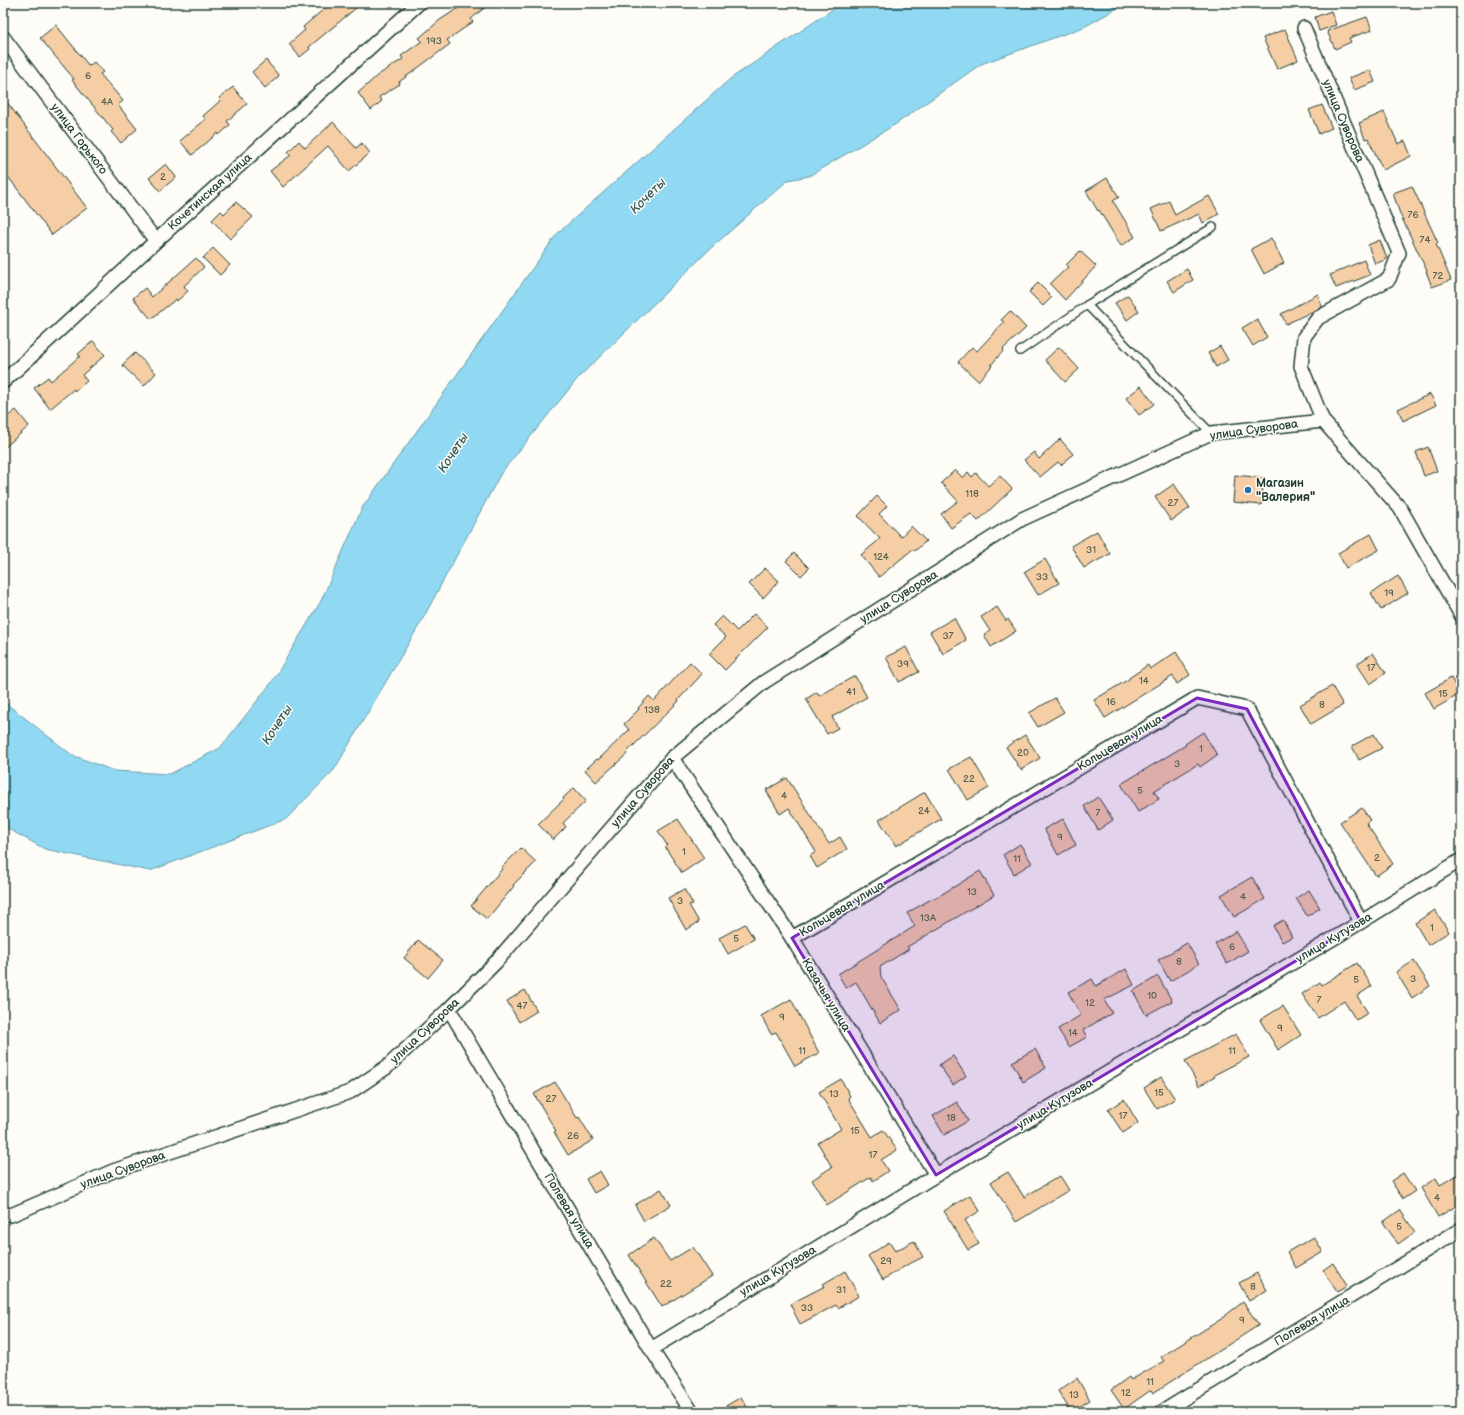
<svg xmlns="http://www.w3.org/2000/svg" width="1464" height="1415" font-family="'Balsamiq Sans',sans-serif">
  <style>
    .water { fill: #91d9f3; stroke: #639ba7 }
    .building { fill: #f6cea5; stroke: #1f3d34 }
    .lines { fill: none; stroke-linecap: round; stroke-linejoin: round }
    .service-casing { stroke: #1f3d34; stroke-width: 10 }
    .minor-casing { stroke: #1f3d34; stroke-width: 16 }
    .service { stroke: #fdfcf7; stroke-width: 7 }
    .minor { stroke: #fdfcf7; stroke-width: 13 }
    .marked { fill: #7b2cbf; fill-opacity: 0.2; stroke: #7b2cbf; stroke-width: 3; stroke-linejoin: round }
    .poi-dot { fill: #1f6fb2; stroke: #fdfcf7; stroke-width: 1.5 }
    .labels { text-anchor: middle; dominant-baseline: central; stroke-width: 3; stroke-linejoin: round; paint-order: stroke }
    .number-label { font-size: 10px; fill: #556150 }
    .street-label { font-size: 12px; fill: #1f3d34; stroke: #fdfcf7 }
    .poi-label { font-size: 12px; font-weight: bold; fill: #1f3d34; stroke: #fdfcf7; text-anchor: start }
    .water-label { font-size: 13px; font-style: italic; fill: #365c5a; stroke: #fdfcf7 }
  </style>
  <rect width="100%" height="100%" fill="#fdfcf7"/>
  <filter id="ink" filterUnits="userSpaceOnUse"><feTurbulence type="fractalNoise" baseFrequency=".025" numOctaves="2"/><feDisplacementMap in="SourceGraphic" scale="8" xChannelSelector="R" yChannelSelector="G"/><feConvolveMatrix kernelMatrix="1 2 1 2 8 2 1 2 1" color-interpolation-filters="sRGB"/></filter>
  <g filter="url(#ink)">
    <polygon class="water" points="842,3 1127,3 1084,27 981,64 896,124 809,176 788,180 711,248 578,378 501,473 421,622 334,770 286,819 150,871 45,849 3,826 3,701 72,755 114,771 170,774 220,748 272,682 321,601 362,508 557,234 730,79"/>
    <g class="building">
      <polygon points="331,3 362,3 309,47 310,49 300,57 289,44 305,30 303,27"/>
      <polygon points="466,3 490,3 471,19 473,22 447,40 450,44 399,82 400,84 379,97 382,101 371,110 358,93 378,75 403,59 401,56 422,41 419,38 440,20"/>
      <polygon points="1331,11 1336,25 1319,31 1315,17"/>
      <polygon points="1367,17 1372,30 1349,38 1351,42 1335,49 1327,31"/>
      <polygon points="56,25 89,66 94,62 103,72 100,74 123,101 118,105 137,129 121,143 111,132 113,130 72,80 74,79 40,38"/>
      <polygon points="1285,29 1298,60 1277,69 1263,38"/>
      <polygon points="266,60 279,76 265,88 252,72"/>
      <polygon points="1370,70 1375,82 1354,90 1349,78"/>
      <polygon points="233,87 247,104 227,121 230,125 219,135 218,133 192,155 180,141 206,119 203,116 221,100 219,98"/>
      <polygon points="3,97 87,208 52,235 3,170"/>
      <polygon points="1322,105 1332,128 1319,134 1309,110"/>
      <polygon points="1384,112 1398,144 1405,141 1411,156 1383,170 1368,138 1365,139 1359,123"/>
      <polygon points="333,122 356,148 362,143 370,153 349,171 328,146 283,187 270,171 291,155 288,152 299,141 305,148"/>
      <polygon points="166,164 176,177 160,191 149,178"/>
      <polygon points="1107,178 1119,197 1113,201 1135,237 1121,246 1099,210 1098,211 1086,191"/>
      <polygon points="1412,186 1438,243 1436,244 1451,280 1432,287 1426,271 1427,271 1400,214 1393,193"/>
      <polygon points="1209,196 1219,214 1203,223 1199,214 1161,231 1151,209 1169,201 1175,215"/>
      <polygon points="236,202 253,217 230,239 212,220 221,211 224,214"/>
      <polygon points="1271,238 1284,263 1264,274 1251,249"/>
      <polygon points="1380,240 1387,259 1375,264 1368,245"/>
      <polygon points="213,248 230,265 220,275 203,258"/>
      <polygon points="1080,251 1096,266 1065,300 1050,284 1068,267 1066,265"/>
      <polygon points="196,258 204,267 184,286 188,291 177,301 176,299 151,319 133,298 145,288 152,297"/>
      <polygon points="1364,260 1370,275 1336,288 1330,275"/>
      <polygon points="1187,269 1193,280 1174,292 1167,281"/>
      <polygon points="1038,283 1052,297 1043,306 1029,292"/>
      <polygon points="1318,294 1322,307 1286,324 1281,314"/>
      <polygon points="1128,295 1139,311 1127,320 1115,303"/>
      <polygon points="1010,311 1026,328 1003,349 1004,350 991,365 992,366 978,381 958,362 972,347 977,351 1004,322 1001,320"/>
      <polygon points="1257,319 1267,337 1253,346 1242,328"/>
      <polygon points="93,341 105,355 82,375 87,381 75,391 74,389 50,409 34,388 48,377 51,381 80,356 78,354"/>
      <polygon points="1220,346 1228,360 1216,367 1208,353"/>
      <polygon points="1059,347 1079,369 1065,382 1045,360"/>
      <polygon points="135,353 156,373 144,386 122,365"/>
      <polygon points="1141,386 1154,404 1139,415 1126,398"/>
      <polygon points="1430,394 1436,405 1403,421 1398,409"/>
      <polygon points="16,410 29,426 3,449 3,420"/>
      <polygon points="1060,439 1073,454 1061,465 1058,462 1040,477 1024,460 1034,452 1039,459"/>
      <polygon points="1428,447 1437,471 1424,476 1416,452"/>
      <polygon points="955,470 963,478 968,472 972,477 976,473 988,486 1000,476 1012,489 978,521 971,514 951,528 941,514 958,501 941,483"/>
      <polygon points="1235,475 1264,478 1261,505 1233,502"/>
      <polygon points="1174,484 1190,508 1171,521 1155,497"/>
      <polygon points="877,496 887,506 879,514 901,537 911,526 926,541 915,551 913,549 879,577 861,555 880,539 858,516"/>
      <polygon points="1097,531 1110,554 1084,568 1071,546"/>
      <polygon points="1371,534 1379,550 1346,568 1338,553"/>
      <polygon points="794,553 809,568 801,576 786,561"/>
      <polygon points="1045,559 1059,583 1038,595 1024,572"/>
      <polygon points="765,568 779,581 763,598 749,584"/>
      <polygon points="1398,576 1408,593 1381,610 1371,593"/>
      <polygon points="997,607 1006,621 1008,619 1016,631 991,647 984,635 990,631 981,617"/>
      <polygon points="754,614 768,627 725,670 709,654 726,637 713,625 722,616 737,631"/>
      <polygon points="954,618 966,640 943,654 930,632"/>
      <polygon points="906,647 919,672 899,682 886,657"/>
      <polygon points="1176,652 1190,675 1177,684 1173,676 1105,718 1094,700 1129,679 1129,678 1148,665 1150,669"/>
      <polygon points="1373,653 1386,673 1370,684 1357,664"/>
      <polygon points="690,662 702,674 678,700 679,701 626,753 627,754 596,782 585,770 597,759 598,760 629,730 624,724 639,709 638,708 649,696 654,701"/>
      <polygon points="855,676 867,697 832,717 838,728 827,734 806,699 817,692 819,696"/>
      <polygon points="1451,678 1460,694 1434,709 1425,693"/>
      <polygon points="1332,686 1343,705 1311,724 1300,705"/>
      <polygon points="1055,698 1064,712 1038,727 1029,713"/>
      <polygon points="1203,732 1217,755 1200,767 1198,764 1154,791 1159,799 1138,812 1121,784 1186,745 1185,744"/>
      <polygon points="1374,734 1382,748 1359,760 1352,746"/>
      <polygon points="1025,735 1040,758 1021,770 1006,747"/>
      <polygon points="971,757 989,788 968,800 949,769"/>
      <polygon points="787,778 829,844 840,837 847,849 817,868 810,856 816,852 789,808 780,814 766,790"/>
      <polygon points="574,788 586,801 563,823 566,827 553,840 538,824 564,799 563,798"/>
      <polygon points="925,792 941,819 896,846 879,820"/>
      <polygon points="1098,797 1113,820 1098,830 1084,806"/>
      <polygon points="1362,808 1370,820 1366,823 1393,864 1376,876 1340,822"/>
      <polygon points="678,819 704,858 682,873 665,847 667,845 658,831"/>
      <polygon points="1063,819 1076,845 1058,855 1044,829"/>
      <polygon points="1020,844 1032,863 1014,874 1003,855"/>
      <polygon points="521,848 536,862 513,885 514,886 487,919 471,906 502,869 501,868"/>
      <polygon points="980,871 994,895 907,947 909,949 880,967 881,977 901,1010 880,1023 856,982 846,988 838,974 915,926 907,913 933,898 934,899"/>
      <polygon points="1252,877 1265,899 1234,917 1221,895"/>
      <polygon points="684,889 693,904 689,905 699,922 686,930 668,898"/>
      <polygon points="1309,890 1320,908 1307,916 1296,898"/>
      <polygon points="1435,910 1449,932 1428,945 1415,923"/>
      <polygon points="1283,920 1292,937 1282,942 1273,926"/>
      <polygon points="745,924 754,939 728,954 719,938"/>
      <polygon points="1236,931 1248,951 1227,964 1215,944"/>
      <polygon points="418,940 443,960 428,978 404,958"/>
      <polygon points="1187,943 1199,964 1170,981 1158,960"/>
      <polygon points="1414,961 1430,986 1412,998 1396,972"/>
      <polygon points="1357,963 1372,986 1357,996 1368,1013 1356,1020 1344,1001 1318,1018 1302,994 1320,982 1322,985"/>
      <polygon points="1126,969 1134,985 1104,1000 1112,1013 1083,1030 1087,1037 1069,1047 1058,1029 1081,1015 1068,992 1092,979 1096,986"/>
      <polygon points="1158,976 1172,1001 1146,1015 1133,991"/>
      <polygon points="525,990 537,1011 519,1022 507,1001"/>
      <polygon points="791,999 819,1053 795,1066 776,1032 771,1034 761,1016"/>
      <polygon points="1283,1006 1301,1035 1278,1050 1260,1020"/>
      <polygon points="1236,1034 1249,1057 1214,1075 1215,1077 1199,1086 1185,1061"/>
      <polygon points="1035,1049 1046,1068 1023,1082 1012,1062"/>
      <polygon points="953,1056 966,1076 953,1085 939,1065"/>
      <polygon points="1161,1077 1175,1099 1157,1109 1144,1088"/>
      <polygon points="841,1079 850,1096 848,1098 872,1137 883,1130 897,1150 881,1160 888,1171 873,1181 871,1177 827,1205 812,1180 832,1167 818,1143 841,1129 819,1092"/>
      <polygon points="555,1082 577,1118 579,1117 593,1140 568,1155 554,1132 556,1131 534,1094"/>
      <polygon points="1124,1099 1138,1123 1123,1133 1108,1110"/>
      <polygon points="957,1102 968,1121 944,1135 933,1116"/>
      <polygon points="600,1171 608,1185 594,1193 586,1179"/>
      <polygon points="1008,1172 1024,1197 1060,1176 1069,1190 1016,1222 991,1182"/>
      <polygon points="1403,1173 1415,1191 1403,1199 1391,1181"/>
      <polygon points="1461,1173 1461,1203 1438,1217 1421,1188 1436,1178 1440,1185"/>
      <polygon points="661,1189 671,1205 644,1221 635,1205"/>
      <polygon points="970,1195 980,1211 965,1220 979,1244 968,1250 944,1211"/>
      <polygon points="1400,1210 1415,1232 1398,1244 1383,1222"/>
      <polygon points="1314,1237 1323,1252 1296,1268 1287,1252"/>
      <polygon points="654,1238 670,1261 693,1247 712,1276 662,1307 629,1255"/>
      <polygon points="914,1241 923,1257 911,1263 910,1263 883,1280 868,1256 889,1242 895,1251"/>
      <polygon points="1333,1263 1347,1286 1337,1292 1323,1270"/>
      <polygon points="845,1271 859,1296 838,1308 836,1305 800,1324 790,1304 825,1286 823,1284"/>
      <polygon points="1257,1273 1267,1290 1249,1301 1239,1283"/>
      <polygon points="1243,1302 1259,1325 1153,1393 1151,1390 1124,1409 1111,1390 1129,1377 1131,1380 1164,1361 1161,1357 1226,1316 1226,1315"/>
      <polygon points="1077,1378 1090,1400 1071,1412 1058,1391"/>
      <polygon points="741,1397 750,1412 716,1412"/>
    </g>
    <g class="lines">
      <defs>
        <g id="service">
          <polyline points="1087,305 1211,433"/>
          <polyline points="1020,351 1087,305 1213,227"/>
        </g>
        <g id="minor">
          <polyline points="1304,28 1399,253 1389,279 1318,318 1304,337 1301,366 1323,421 1400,508 1461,615"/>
          <polyline points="3,37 156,241"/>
          <polyline points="3,382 156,241 419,3"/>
          <polyline points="672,758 792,938 936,1175"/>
          <polyline points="792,938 1197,698 1247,709 1361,922"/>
          <polyline points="449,1009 651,1349 692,1412"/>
          <polyline points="3,1213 11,1215 113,1171 350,1092 387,1067 449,1009 495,963 672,758 764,682 1022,519 1211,433 1323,421"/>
          <polyline points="651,1349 936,1175 1361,922 1461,860"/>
          <polyline points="1162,1412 1461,1229"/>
        </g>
      </defs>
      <use href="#service" class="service-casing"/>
      <use href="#minor" class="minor-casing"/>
      <use href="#service" class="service"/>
      <use href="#minor" class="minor"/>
    </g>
  </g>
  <path class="marked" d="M1197,698L1247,709L1361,922L936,1175L792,938Z"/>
  <circle class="poi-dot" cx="1248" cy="490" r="4"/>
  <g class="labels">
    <g class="number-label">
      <text x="434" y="41">193</text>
      <text x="88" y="76">6</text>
      <text x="107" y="102">4А</text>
      <text x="163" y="177">2</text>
      <text x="1413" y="215">76</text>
      <text x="1425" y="240">74</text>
      <text x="1438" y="276">72</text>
      <text x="972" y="494">118</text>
      <text x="1173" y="503">27</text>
      <text x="1091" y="550">31</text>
      <text x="881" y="557">124</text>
      <text x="1042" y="577">33</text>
      <text x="1389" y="593">19</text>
      <text x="948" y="636">37</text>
      <text x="903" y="664">39</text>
      <text x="1371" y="668">17</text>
      <text x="1144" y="681">14</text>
      <text x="851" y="692">41</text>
      <text x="1443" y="694">15</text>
      <text x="1111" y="702">16</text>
      <text x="1322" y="705">8</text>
      <text x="652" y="710">138</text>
      <text x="1201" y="749">1</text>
      <text x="1023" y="753">20</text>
      <text x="1177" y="764">3</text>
      <text x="969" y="779">22</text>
      <text x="1140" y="791">5</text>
      <text x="784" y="796">4</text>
      <text x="924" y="811">24</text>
      <text x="1098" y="813">7</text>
      <text x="1060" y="837">9</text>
      <text x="684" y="852">1</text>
      <text x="1377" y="858">2</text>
      <text x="1017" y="859">11</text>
      <text x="972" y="892">13</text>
      <text x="1243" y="897">4</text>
      <text x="680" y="901">3</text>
      <text x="928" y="918">13А</text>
      <text x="1432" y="928">1</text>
      <text x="736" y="939">5</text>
      <text x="1232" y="947">6</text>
      <text x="1179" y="962">8</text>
      <text x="1413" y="979">3</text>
      <text x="1356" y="980">5</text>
      <text x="1152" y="996">10</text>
      <text x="1319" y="1000">7</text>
      <text x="1090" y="1003">12</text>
      <text x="522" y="1006">47</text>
      <text x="782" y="1017">9</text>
      <text x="1280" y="1028">9</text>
      <text x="1073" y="1033">14</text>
      <text x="802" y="1051">11</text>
      <text x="1232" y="1051">11</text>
      <text x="1159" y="1093">15</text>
      <text x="834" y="1094">13</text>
      <text x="551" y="1099">27</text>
      <text x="1123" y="1116">17</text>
      <text x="951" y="1118">18</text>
      <text x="855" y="1131">15</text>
      <text x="573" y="1136">26</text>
      <text x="873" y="1155">17</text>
      <text x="1437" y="1198">4</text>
      <text x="1399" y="1227">5</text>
      <text x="886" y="1261">29</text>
      <text x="666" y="1284">22</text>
      <text x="1253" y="1287">8</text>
      <text x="841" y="1290">31</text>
      <text x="807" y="1308">33</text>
      <text x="1242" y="1320">9</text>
      <text x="1150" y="1382">11</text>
      <text x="1126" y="1393">12</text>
      <text x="1074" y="1395">13</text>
    </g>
    <g class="street-label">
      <text transform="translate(1343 121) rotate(67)">улица Суворова</text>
      <text transform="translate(79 139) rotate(53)">улица Горького</text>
      <text transform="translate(210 192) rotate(-42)">Кочетинская улица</text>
      <text transform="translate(1254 430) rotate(-8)">улица Суворова</text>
      <text transform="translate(899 597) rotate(-32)">улица Суворова</text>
      <text transform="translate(1120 743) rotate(-31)">Кольцевая улица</text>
      <text transform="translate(643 792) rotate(-49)">улица Суворова</text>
      <text transform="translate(842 909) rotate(-31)">Кольцевая улица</text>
      <text transform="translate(1334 938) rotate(-31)">улица Кутузова</text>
      <text transform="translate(826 995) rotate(59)">Казачья улица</text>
      <text transform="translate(425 1031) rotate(-43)">улица Суворова</text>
      <text transform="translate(1055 1104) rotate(-31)">улица Кутузова</text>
      <text transform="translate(123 1170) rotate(-20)">улица Суворова</text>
      <text transform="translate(569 1211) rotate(59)">Полевая улица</text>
      <text transform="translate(778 1271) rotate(-31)">улица Кутузова</text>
      <text transform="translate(1312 1321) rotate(-31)">Полевая улица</text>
    </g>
    <g class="poi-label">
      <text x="1256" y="483">Магазин<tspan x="1256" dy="14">"Валерия"</tspan></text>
    </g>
    <g class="water-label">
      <text transform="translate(648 196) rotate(-45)">Кочеты</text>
      <text transform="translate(453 453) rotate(-57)">Кочеты</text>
      <text transform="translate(277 725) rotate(-57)">Кочеты</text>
    </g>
  </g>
  <rect width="1464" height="1415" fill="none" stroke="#fdfcf7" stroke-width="16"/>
  <rect x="8" y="8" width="1448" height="1399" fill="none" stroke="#1f3d34" stroke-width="1.5" filter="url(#ink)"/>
</svg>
